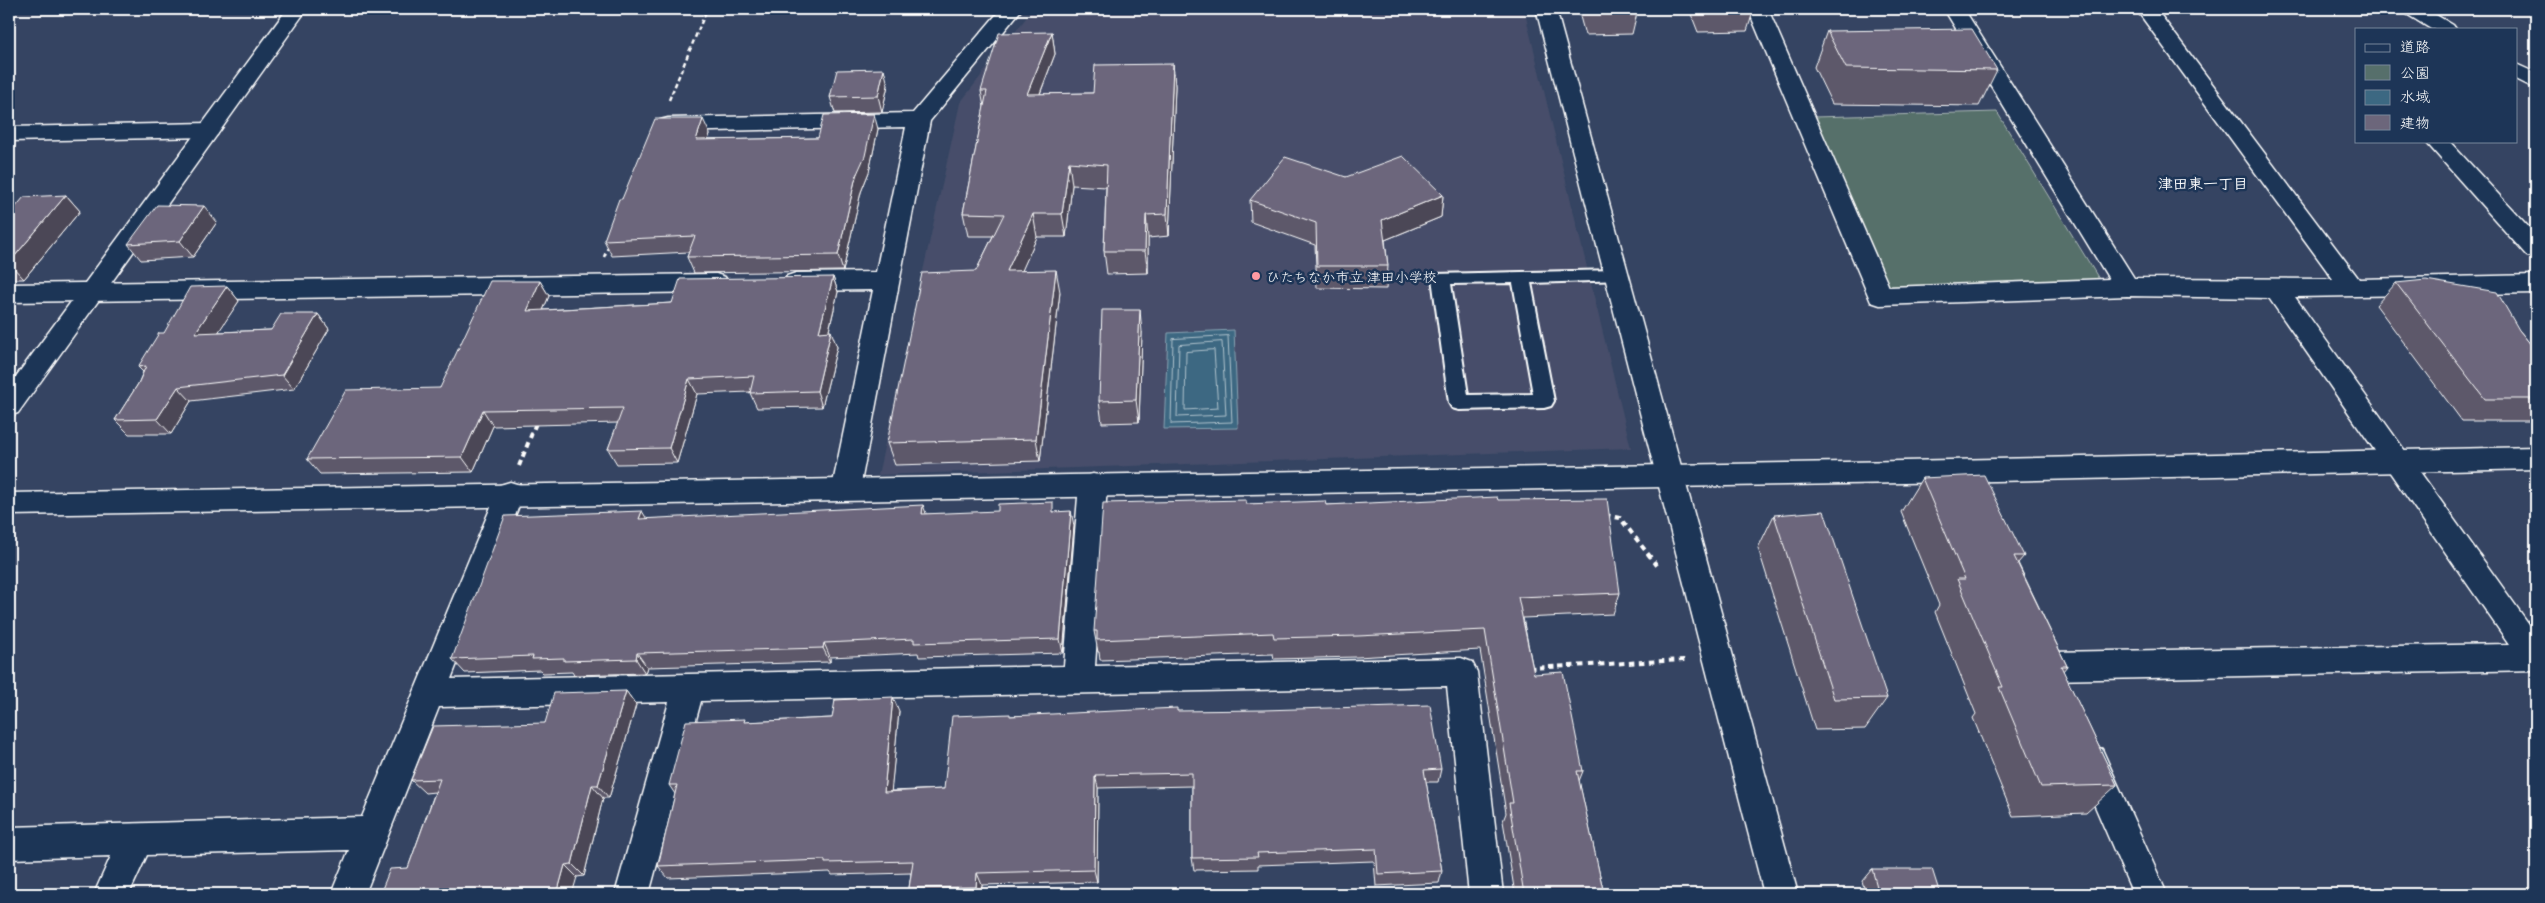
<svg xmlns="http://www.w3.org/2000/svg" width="2545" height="903" font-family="'Patrick Hand','Klee One',sans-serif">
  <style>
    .built { fill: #464e6a }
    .green { fill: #566f6b; stroke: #aab7b5 }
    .water { fill: #3c6882; stroke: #8aa4b4 }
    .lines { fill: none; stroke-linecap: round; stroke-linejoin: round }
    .shore { stroke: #b1c3cd; stroke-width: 1 }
    .service-casing { stroke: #fff; stroke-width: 4 }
    .minor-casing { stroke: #fff; stroke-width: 3 }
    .tertiary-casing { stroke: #fff; stroke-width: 3 }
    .path-far1 { stroke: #fff; stroke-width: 2.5; stroke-dasharray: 4.5 3; stroke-linecap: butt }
    .path { stroke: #fff; stroke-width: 4; stroke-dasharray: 5.5 4.5; stroke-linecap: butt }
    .service { fill: #1d3557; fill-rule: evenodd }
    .minor { fill: #1d3557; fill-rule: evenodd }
    .tertiary { fill: #1d3557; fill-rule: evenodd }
    .wall { fill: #5d586a; stroke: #fff }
    .shaded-wall { fill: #4c4756; stroke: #fff }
    .building { fill: #6c667b; stroke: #fff }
    .poi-dot { fill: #ff9aa2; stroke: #1d3557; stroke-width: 2 }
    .labels { text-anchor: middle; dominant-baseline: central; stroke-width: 5; stroke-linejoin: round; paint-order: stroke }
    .poi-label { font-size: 14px; fill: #fff; stroke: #1d3557; text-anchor: start }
    .neighbourhood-label { font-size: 15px; font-weight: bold; fill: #fff; stroke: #1d3557 }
  </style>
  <rect width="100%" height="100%" fill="#354462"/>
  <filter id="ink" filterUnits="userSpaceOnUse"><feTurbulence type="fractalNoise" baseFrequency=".02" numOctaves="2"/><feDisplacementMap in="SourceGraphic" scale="10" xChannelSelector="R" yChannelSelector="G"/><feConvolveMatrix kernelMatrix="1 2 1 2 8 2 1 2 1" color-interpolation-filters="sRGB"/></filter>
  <g filter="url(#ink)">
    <polygon class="built" points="1033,9 1524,9 1631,448 878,475 960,103"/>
    <polygon class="green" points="1997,112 2099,279 1889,287 1814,117"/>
    <polygon class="water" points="1234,330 1238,428 1164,429 1168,333"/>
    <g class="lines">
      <g class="shore">
        <polygon points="1228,336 1232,422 1171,424 1173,339"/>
        <polygon points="1222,342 1226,415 1177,417 1179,345"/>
        <polygon points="1214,350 1218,408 1185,410 1186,352"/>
      </g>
      <defs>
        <path id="service" d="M1617,270L1623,272L1626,276L1623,280L1531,283L1554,401L1551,406L1544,408L1459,410L1452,408L1449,403L1432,278L1435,274ZM1513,283L1533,394L1468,395L1451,284Z"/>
        <g id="minor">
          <polygon points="1001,9 1022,9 930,121 860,488 856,496 846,499 836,496 832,488 873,290 796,291 787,288 784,282 787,276 796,273 876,272 906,127 668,132 660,130 657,125 660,120 668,118 913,113"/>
          <polygon points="1536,9 1556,9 1798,894 1764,894"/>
          <polygon points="1748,9 1768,9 1889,287 2109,279 1944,9 1964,9 2134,278 2333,279 2136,9 2156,9 2359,279 2536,275 2536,293 2295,297 2536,634 2536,670 2050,680 2039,676 2035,666 2039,656 2050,652 2509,644 2269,298 2127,296 1880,305 1871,302"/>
          <polygon points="2402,9 2426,9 2453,25 2456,29 2431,29 2405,13"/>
          <polygon points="2516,64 2536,73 2536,89 2516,79"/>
          <polygon points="209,123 217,125 220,130 217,135 209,137 9,141 9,127"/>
          <polygon points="2425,141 2449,141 2536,235 2536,258 2527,256"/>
          <polygon points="716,274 725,277 728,283 725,289 716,292 9,302 9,284"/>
          <polygon points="1093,474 1103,477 1107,485 1095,666 1461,658 1472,662 1477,672 1503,894 1469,894 1447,686 701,701 649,894 615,894 669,702 439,707 365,894 331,894 349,850 147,855 129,894 94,894 111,856 9,859 9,827 362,817 500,485 510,482 520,485 524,493 451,679 1064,666 1079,485 1083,477"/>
          <polygon points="2091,745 2102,749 2167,894 2133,894 2075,760 2080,749"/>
        </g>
        <g id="tertiary">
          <polygon points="287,9 307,9 18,413 9,416 9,386"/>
          <polygon points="2536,447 2536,469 1904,483 9,515 9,493 1904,461"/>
        </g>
      </defs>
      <use href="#service" class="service-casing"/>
      <use href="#minor" class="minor-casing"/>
      <use href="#tertiary" class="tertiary-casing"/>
      <g class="path-far1">
        <polyline points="669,100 707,9"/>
        <polyline points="604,257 609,245"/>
      </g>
      <g class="path">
        <polyline points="519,466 536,423"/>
        <polyline points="1605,515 1620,518 1659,568"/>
        <polyline points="1529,668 1685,660"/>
      </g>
      <use href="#service" class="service"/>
      <use href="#minor" class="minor"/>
      <use href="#tertiary" class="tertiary"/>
    </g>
    <g class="wall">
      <polygon points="1578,9 1638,9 1632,34 1585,35"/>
      <polygon points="1689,9 1754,9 1747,31 1698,32"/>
      <polygon points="1827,31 1997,70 1979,106 1832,104 1814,67"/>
      <polygon points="1052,32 1055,54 1040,94 1093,93 1173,64 1175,86 1169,236 1148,238 1148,273 1107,274 1104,251 1106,187 1072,185 1066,237 1037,237 1022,270 1060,292 1040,461 895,465 887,443 976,271 993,236 968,236 963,213 984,107 981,91"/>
      <polygon points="888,85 882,112 835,113 830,97"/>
      <polygon points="878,129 869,172 861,192 843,271 694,273 687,257 689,252 612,256 604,240 622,199 710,134 708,140 818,138"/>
      <polygon points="1346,177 1443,195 1441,217 1385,240 1388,266 1386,289 1317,288 1315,245 1251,222 1250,200"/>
      <polygon points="66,195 80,211 24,279 9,279 9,215"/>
      <polygon points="217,222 193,257 141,260 128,244"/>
      <polygon points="833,277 838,292 829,331 837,347 822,407 757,408 750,393 750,392 697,394 677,463 617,464 608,449 618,423 493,426 473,472 320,474 307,459 440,388 540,281 549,296 543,310 672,303"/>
      <polygon points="2396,283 2519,330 2536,351 2536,415 2529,421 2462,421 2376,305"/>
      <polygon points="227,286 239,301 218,332 271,330 318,314 329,329 294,389 191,401 171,434 129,434 115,420 138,384 143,372 138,367 164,333"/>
      <polygon points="1142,332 1139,422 1102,423 1099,401"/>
      <polygon points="1922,478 2024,556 2018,563 2067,666 2063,671 2117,785 2086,813 2013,816 1973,718 1976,714 1935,612 1939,605 1901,512"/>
      <polygon points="1498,500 1620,593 1613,614 1523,618 1534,674 1583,771 1579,781 1604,894 1515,894 1503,821 1506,813 1480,650 1357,657 1274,659 1273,654 1100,660 1099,652 1098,652 1094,631 1246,504 1326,505"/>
      <polygon points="1055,512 1074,526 1063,653 919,657 918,653 830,657 830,662 647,667 645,673 574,675 572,672 543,673 540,670 465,673 452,659 646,519"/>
      <polygon points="1774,515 1887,698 1865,729 1815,730 1758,548"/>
      <polygon points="626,691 636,705 609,798 603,798 584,876 577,877 408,868 435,792 425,793 411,780 545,723"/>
      <polygon points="899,711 891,791 944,789 1011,716 1177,711 1441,769 1438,782 1426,782 1442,871 1439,883 1376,886 1374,861 1258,865 1258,869 1194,870 1192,858 1192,786 1098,788 1097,882 982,885 981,894 913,894 909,888 911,873 832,875 830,872 668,878 658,866 675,794 669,785 747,722 832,718"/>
      <polygon points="1872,869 1940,894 1866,894 1862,881"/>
    </g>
    <g class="shaded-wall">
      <polygon points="1052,32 1055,54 1031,117 1027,94"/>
      <polygon points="1173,64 1175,86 1169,236 1167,214"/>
      <polygon points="884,69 888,85 882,112 878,96"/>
      <polygon points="874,114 878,129 869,172 861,192 843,271 838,255 856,176"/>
      <polygon points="703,119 710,134 702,156 696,140"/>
      <polygon points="1069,162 1072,185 1066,237 1062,214"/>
      <polygon points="66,195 80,211 24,279 9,263"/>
      <polygon points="1443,195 1441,217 1380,242 1382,220"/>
      <polygon points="204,206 217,222 193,257 180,241"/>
      <polygon points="1033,214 1037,237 1012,293 1007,271"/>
      <polygon points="1146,215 1148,238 1148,273 1145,251"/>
      <polygon points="1056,270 1060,292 1040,461 1036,439"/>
      <polygon points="833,277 838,292 825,347 819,332"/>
      <polygon points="540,281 549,296 536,327 527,311"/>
      <polygon points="227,286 239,301 208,348 195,333"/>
      <polygon points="1140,310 1142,332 1139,422 1136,400"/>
      <polygon points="318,314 329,329 294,389 282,375"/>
      <polygon points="831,331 837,347 822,407 817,391"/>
      <polygon points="689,379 697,394 677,463 669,448"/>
      <polygon points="178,387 191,401 171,434 157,419"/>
      <polygon points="483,410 493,426 473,472 462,457"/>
      <polygon points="923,505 928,519 922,514"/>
      <polygon points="642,511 651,526 639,519"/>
      <polygon points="1071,511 1074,526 1063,653 1060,639"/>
      <polygon points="824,643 830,657 830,662 823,648"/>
      <polygon points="637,653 647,667 645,673 636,659"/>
      <polygon points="626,691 636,705 609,798 598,785"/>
      <polygon points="893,697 899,711 890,804 884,792"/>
      <polygon points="1095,775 1098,788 1097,882 1094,870"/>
      <polygon points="592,785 603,798 584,876 572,864"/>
      <polygon points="565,865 577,877 572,894 557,894"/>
      <polygon points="977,873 982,885 981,894 979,894 976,887"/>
    </g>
    <g class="building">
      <polygon points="1972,29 1997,70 1846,68 1827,31"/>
      <polygon points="1052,32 1027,94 1093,93 1095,65 1173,64 1167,214 1146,215 1145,251 1104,251 1107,165 1069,162 1062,214 1033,214 1007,271 1056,270 1036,439 887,443 922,273 976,271 1004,214 963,213 987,91 981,91 999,33"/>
      <polygon points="884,69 878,96 830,97 837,70"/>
      <polygon points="874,114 865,156 856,176 838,255 687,257 695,236 604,240 619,199 622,199 655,119 703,119 696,140 818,138 824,115"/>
      <polygon points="1403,156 1443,195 1382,220 1388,266 1317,266 1316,223 1250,200 1285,157 1346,177"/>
      <polygon points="66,195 9,263 9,215 24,197"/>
      <polygon points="157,205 204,206 180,241 128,244"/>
      <polygon points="833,277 819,332 831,331 817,391 750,393 754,376 689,379 669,448 608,449 623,408 483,410 462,457 307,459 346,390 440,388 490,281 540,281 527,311 672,303 680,279"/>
      <polygon points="2426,280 2497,292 2519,330 2536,351 2536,399 2485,399 2396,283"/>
      <polygon points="227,286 195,333 271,330 281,314 318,314 282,375 178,387 157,419 115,420 138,384 146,366 138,367 159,333 164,333 190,287"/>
      <polygon points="1102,310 1140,310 1136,400 1099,401"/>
      <polygon points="1984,475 2024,556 2014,556 2067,666 2061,666 2117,785 2041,787 1999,687 2003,687 1957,579 1965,579 1922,478"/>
      <polygon points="1497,497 1498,500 1607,499 1620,593 1518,597 1534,674 1563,672 1583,771 1577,771 1604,894 1524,894 1509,803 1513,803 1485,630 1358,636 1274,638 1273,633 1097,640 1097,631 1094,631 1103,503 1246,500 1246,504 1325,501 1326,505"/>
      <polygon points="1053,502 1053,512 1071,511 1060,639 914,643 914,639 824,643 823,648 637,653 636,659 564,661 564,658 532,659 533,656 452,659 505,516 642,511 639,519 923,505 922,514 998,511 998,504"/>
      <polygon points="1824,511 1887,698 1834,699 1774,515"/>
      <polygon points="626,691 598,785 592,785 572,864 565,865 557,894 380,894 390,869 408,868 440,779 411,780 433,726 545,723 554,693"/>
      <polygon points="893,697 884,792 944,789 952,716 1010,714 1010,716 1177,708 1177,711 1263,710 1430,705 1441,769 1424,770 1442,871 1378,874 1376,849 1257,853 1258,857 1192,858 1192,773 1095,775 1094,870 977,873 976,887 909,888 913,861 825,863 825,860 658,866 677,785 669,785 686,721 745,719 744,722 832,718 835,700"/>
      <polygon points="1872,869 1932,869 1940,894 1879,894"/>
    </g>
  </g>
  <circle class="poi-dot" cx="1256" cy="276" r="5"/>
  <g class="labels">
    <g class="poi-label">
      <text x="1266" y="276">ひたちなか市立 津田小学校</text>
    </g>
    <g class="neighbourhood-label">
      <text x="2203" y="183">津田東一丁目</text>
    </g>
  </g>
  <rect width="2545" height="903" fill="none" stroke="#1d3557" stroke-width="30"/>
  <rect x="15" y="15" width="2515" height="873" fill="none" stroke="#fff" stroke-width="2" filter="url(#ink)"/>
  <rect x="2355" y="28" width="162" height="115" fill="#1d3557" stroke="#77869a"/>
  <rect x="2365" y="44" width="25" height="8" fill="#1d3557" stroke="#77869a"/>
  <text x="2400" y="52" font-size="15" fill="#ffffff">道路</text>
  <rect x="2365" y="65" width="25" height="15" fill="#566f6b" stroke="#77869a"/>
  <text x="2400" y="78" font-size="15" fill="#ffffff">公園</text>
  <rect x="2365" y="90" width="25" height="15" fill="#3c6882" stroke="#77869a"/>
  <text x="2400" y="102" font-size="15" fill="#ffffff">水域</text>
  <rect x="2365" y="115" width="25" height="15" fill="#6c667b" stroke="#77869a"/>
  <text x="2400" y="128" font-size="15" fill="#ffffff">建物</text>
</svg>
